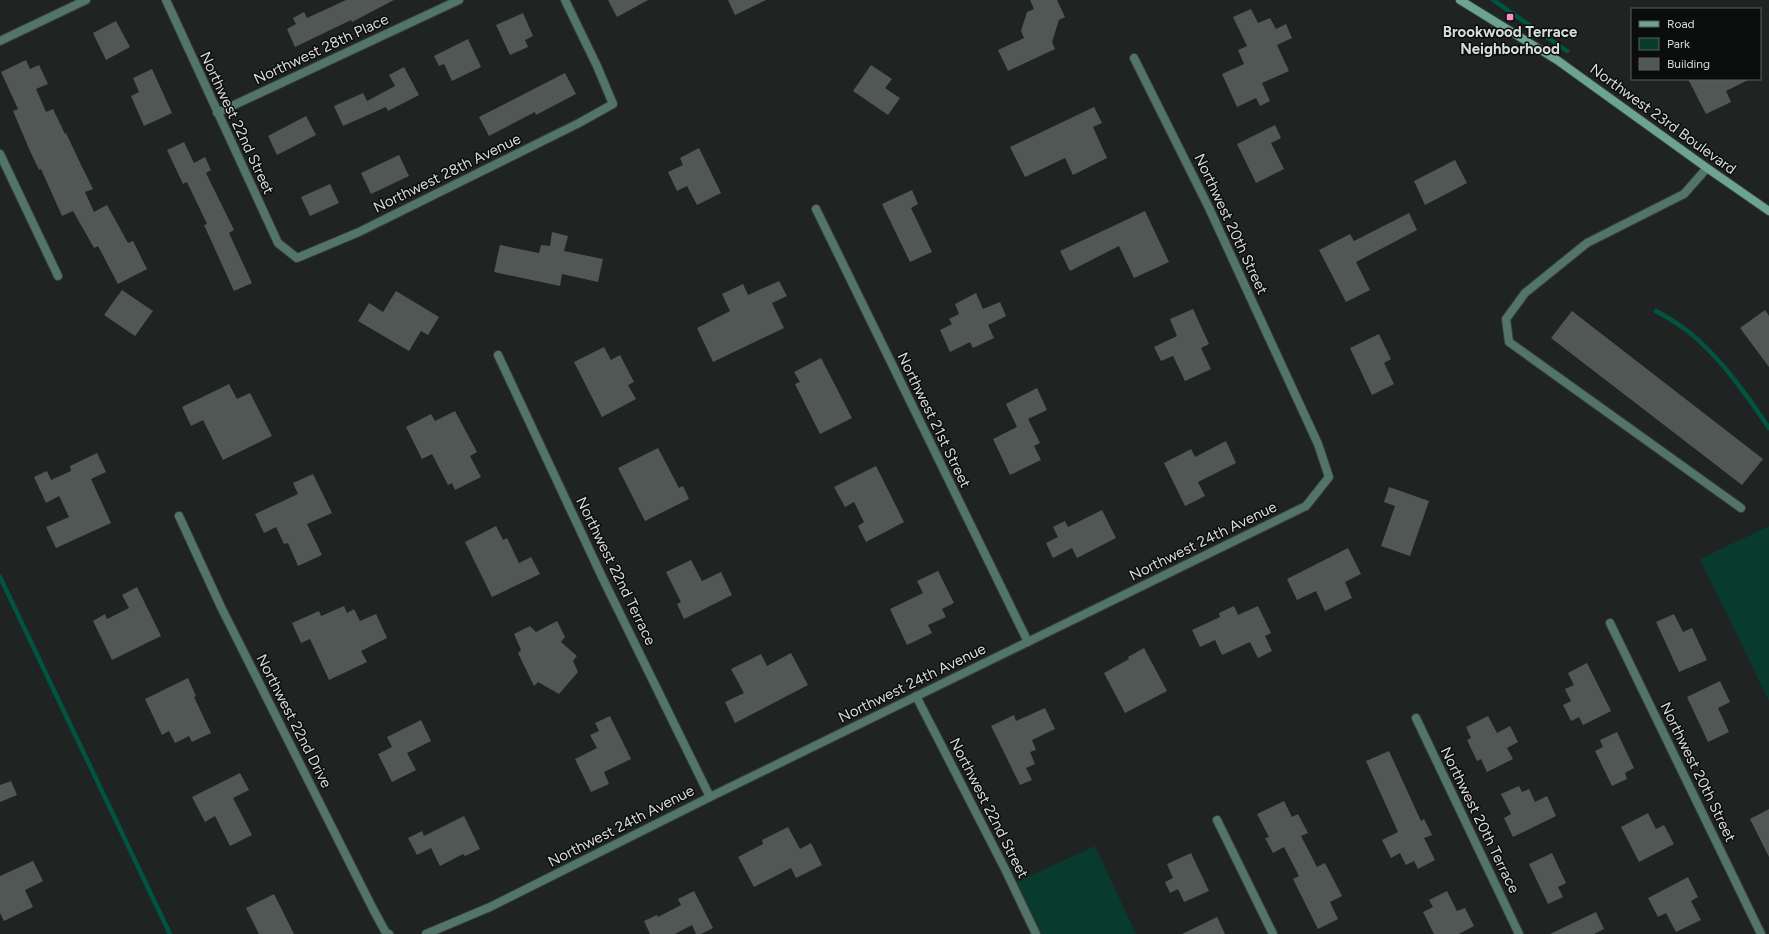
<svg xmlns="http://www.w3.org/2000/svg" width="1769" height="934" font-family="Figtree,sans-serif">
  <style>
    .green { fill: #083a2d }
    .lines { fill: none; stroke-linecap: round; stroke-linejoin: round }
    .stream { stroke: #005441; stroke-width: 4.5 }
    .building { fill: #505754 }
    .street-casing { stroke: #393e3c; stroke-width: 10 }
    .secondary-casing { stroke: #393e3c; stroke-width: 10 }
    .street { stroke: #537569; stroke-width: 8 }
    .secondary { stroke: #6ca491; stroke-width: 8 }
    .poi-dot { fill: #fc8fc2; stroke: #0a0d0c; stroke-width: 1.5 }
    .labels { text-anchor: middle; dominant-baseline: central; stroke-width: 3; stroke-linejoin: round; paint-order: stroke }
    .poi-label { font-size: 15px; font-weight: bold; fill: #d7dbd9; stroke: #0a0d0c }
    .street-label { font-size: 15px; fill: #d7dbd9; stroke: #0a0d0c }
  </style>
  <rect width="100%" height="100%" fill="#1f2422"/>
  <g class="green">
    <polygon points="1769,526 1769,701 1700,559"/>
    <polygon points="1095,846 1136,934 1041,934 1017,882"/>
  </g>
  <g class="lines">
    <g class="stream">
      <polyline points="1493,0 1567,51"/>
      <path d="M1656,311C1665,316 1674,321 1682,327C1716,351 1746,394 1769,428"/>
      <polyline points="0,577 170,934"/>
    </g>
  </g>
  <g class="building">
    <polygon points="346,0 394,0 352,22 351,20 295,47 287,29 296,24 293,18 304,12 307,18"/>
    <polygon points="608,0 648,0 617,17"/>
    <polygon points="728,0 766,0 735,15"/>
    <polygon points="1030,0 1057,0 1065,17 1059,20 1052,42 1055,49 1008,71 998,50 1024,38 1021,31 1027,12 1034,9"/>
    <polygon points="1251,9 1258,23 1270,18 1276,29 1286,24 1292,38 1277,45 1289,71 1262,83 1270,101 1260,106 1256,98 1237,107 1222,74 1244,64 1238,50 1247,46 1233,17"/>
    <polygon points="523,13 533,36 525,40 528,47 510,55 496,25"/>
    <polygon points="116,21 130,47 106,60 93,33"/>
    <polygon points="468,39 481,67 452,81 444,64 439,66 434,56"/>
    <polygon points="26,60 30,69 39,65 48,84 36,89 46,112 53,109 65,134 66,133 83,169 93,189 85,192 94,212 107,205 128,243 133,241 147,269 118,284 98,246 94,248 73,211 62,216 41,169 39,170 30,151 13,111 18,109 1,72"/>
    <polygon points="871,65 892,79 885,88 900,98 888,115 853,91"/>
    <polygon points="404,67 419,95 388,111 386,107 343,126 334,106 363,93 367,101 395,86 389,75"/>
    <polygon points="152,69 172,113 144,126 131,96 139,92 133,78"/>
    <polygon points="565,73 576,94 536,115 535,112 489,136 479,117"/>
    <polygon points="1688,79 1750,79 1726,91 1731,102 1706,114"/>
    <polygon points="1094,107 1102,123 1093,127 1107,158 1073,175 1065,158 1025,177 1010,147"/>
    <polygon points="306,116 316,135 277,155 268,136"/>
    <polygon points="1275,125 1281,138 1271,143 1284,169 1256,183 1237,144"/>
    <polygon points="184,142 194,163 205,157 211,170 206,173 234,230 229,233 252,283 234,291 204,225 207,224 187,182 183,184 167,150"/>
    <polygon points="699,148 721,193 697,205 687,186 677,191 668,172 683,165 680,158"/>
    <polygon points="399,155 409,176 371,194 361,173"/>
    <polygon points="1455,160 1467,183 1425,205 1414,181"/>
    <polygon points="330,184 339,203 310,216 301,197"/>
    <polygon points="912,190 918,204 911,208 932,252 910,262 882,204"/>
    <polygon points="1145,211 1169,262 1134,278 1119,246 1070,271 1060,251"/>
    <polygon points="1409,213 1417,230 1356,262 1370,290 1346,302 1319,250 1350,234 1354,241"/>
    <polygon points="552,232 568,236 564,251 603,259 598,282 562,274 560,286 494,272 500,245 539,253 541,245 550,246"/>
    <polygon points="779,281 787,296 772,303 784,328 713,362 697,328 730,311 722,294 743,284 748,295"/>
    <polygon points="122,290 153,311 135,336 104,315"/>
    <polygon points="396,291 439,317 428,335 421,331 409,351 358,321 369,303 383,312"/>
    <polygon points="976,293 983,309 1000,302 1006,316 988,325 994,338 973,348 970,342 950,352 940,330 952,324 949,319 959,314 955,304"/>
    <polygon points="1193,309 1209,344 1201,348 1211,369 1185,381 1173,356 1161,361 1154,347 1177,336 1170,319"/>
    <polygon points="1765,310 1769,316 1769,367 1740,328"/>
    <polygon points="1572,311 1763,459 1742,485 1551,338"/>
    <polygon points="1379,334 1391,359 1384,363 1394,384 1372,395 1350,348"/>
    <polygon points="604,347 611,360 620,355 634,382 628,385 636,399 602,417 574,362"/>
    <polygon points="821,358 852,418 820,434 795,384 800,382 794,372"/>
    <polygon points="229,384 237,399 250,393 272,436 223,460 203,420 191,426 182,407"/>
    <polygon points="1037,388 1047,410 1028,419 1040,443 1034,446 1041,460 1010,475 993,439 1017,427 1006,404"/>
    <polygon points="455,411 477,452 470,456 481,477 455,490 452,483 448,485 432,454 422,459 406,427 431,414 435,421"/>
    <polygon points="1226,441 1236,463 1198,482 1205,496 1185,506 1164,463 1191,449 1195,457"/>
    <polygon points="658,448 679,488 683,486 689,499 645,521 618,468"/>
    <polygon points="97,453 106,472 91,479 111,523 56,548 46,527 69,517 59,496 46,503 34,477 47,471 51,480 71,471 70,466"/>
    <polygon points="876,466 904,522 866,542 858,526 864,522 854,502 845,507 834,487"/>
    <polygon points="313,474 332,513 307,524 322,555 298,566 288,543 284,544 276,527 264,533 255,514 298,494 293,483"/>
    <polygon points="1389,487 1429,501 1410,556 1381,546 1395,506 1384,502"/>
    <polygon points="1102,510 1116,538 1077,558 1072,548 1053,558 1046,543 1058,537 1053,527 1065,521 1068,527"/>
    <polygon points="496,526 503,540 507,538 519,563 531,557 540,574 492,597 465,542"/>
    <polygon points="1348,548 1361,574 1345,582 1352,598 1325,611 1316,591 1297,600 1287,579"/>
    <polygon points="691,560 702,581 721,572 732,595 684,619 677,604 681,602 666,572"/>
    <polygon points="938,571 954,603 942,609 946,617 928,625 932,633 907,645 890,609 923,593 917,581"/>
    <polygon points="137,587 161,636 112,660 93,621 105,614 107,619 129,608 122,595"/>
    <polygon points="344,606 347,613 354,609 360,621 376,614 387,638 361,651 367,662 329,680 310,639 301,643 292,623 319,611 321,616"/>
    <polygon points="1234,606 1238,615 1258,606 1271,633 1265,636 1272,651 1258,658 1250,642 1222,655 1215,640 1200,647 1192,630 1220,617 1219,613"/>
    <polygon points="1674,614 1683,632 1692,628 1707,660 1679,672 1656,622"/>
    <polygon points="557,621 565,637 561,642 577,656 573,661 578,672 559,694 538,682 534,686 518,653 521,650 514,634 530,626 536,632"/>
    <polygon points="1144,648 1167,691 1125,713 1104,673 1129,659 1128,657"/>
    <polygon points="791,653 808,685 735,723 725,702 744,693 731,669 761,654 767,666"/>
    <polygon points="1587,663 1611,711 1583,725 1579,717 1571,721 1563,705 1571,701 1565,689 1574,685 1568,673"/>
    <polygon points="188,678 196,696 194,697 211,733 192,742 189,736 175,743 169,731 162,735 145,699"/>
    <polygon points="1720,681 1730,702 1718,708 1729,732 1708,742 1687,697"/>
    <polygon points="1045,708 1055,729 1032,740 1036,750 1030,752 1035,764 1026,768 1032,780 1020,785 991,726 1014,715 1016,721"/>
    <polygon points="610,716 631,759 604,772 609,784 591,792 575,759 597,748 590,735 599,731 595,723"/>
    <polygon points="1488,716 1497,733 1510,726 1518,742 1507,748 1513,759 1487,772 1481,759 1477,761 1467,740 1471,738 1466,727"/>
    <polygon points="421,720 431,741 407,753 416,770 392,782 378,754 392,747 387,737"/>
    <polygon points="1617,732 1634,768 1625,773 1627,779 1612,786 1595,751 1603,747 1600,740"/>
    <polygon points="1389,751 1421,821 1424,819 1432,835 1424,838 1435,860 1418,869 1414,861 1406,865 1400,853 1391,858 1382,840 1398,832 1366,761"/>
    <polygon points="240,773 249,790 233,798 252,835 230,846 215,816 205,822 192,797"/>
    <polygon points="11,781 17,795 0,802 0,785"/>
    <polygon points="1519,786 1522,792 1529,789 1535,802 1547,796 1556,816 1513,837 1504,818 1511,814 1501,794"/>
    <polygon points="1284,801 1292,817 1298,814 1308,833 1301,836 1317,867 1325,863 1342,896 1330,902 1338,919 1318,929 1293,879 1299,876 1284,847 1273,853 1265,838 1269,837 1257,814"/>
    <polygon points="1769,809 1769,857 1750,819"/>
    <polygon points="1648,813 1656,829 1664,825 1674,844 1639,862 1621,827"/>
    <polygon points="464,816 480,849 465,856 463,854 440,866 431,848 417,855 408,838 422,831 424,836"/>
    <polygon points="788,827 800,849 811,843 822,865 796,878 791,868 754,887 738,857 763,844 762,840"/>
    <polygon points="1191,853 1209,891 1184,902 1178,889 1170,893 1165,882 1173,878 1167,864"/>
    <polygon points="1552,853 1566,883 1558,887 1563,897 1548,904 1529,864"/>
    <polygon points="33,861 43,881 25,890 33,907 4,921 0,913 0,876"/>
    <polygon points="1688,877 1698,897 1691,901 1701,920 1676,932 1666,913 1658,917 1648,898"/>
    <polygon points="694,891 713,928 701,934 696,934 692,925 675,934 650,934 644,921 657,915 658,917 681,905 678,899"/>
    <polygon points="1447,891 1457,911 1465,908 1474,926 1459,934 1434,934 1423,912 1433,907 1429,900"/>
    <polygon points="274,894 294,934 259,934 246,908"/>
    <polygon points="1596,912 1604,929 1594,934 1550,934"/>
    <polygon points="1217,917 1225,934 1182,934"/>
  </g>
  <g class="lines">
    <defs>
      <g id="street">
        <polyline points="166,0 278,243 297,258 359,232 579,123 613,104 597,66 565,0"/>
        <polyline points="0,41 86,0"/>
        <polyline points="217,113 459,0"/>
        <polyline points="0,154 58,276"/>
        <polyline points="1707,168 1684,194 1587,243 1525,293 1506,319 1509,342 1741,508"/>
        <polyline points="816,209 1028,642"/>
        <polyline points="498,355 603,579 710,797"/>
        <polyline points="179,516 221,607 373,909 386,933 389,934"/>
        <polyline points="1610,623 1761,934"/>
        <polyline points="916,696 1006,871 1036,934"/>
        <polyline points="1416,718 1519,934"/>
        <polyline points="1217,820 1273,934"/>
        <polyline points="426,934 490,907 710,797 1306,506 1329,477 1318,444 1209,208 1134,58"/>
      </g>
      <polyline id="secondary" points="1460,0 1557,60 1707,168 1769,211"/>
    </defs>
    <use href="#street" class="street-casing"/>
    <use href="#secondary" class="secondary-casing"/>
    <use href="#street" class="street"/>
    <use href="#secondary" class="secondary"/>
  </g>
  <rect class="poi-dot" x="1506" y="13" width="8" height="8" rx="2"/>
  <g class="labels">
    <g class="poi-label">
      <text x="1510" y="32">Brookwood Terrace<tspan x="1510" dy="17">Neighborhood</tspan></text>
    </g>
    <g class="street-label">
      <text transform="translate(321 49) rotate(-25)">Northwest 28th Place</text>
      <text transform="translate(1663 119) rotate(36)">Northwest 23rd Boulevard</text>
      <text transform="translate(237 123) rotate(65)">Northwest 22nd Street</text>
      <text transform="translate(447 173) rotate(-26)">Northwest 28th Avenue</text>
      <text transform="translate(1231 224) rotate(65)">Northwest 20th Street</text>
      <text transform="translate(934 420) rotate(64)">Northwest 21st Street</text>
      <text transform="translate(1203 541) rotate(-26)">Northwest 24th Avenue</text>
      <text transform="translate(616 571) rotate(64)">Northwest 22nd Terrace</text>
      <text transform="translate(912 683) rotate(-26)">Northwest 24th Avenue</text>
      <text transform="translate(294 721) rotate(63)">Northwest 22nd Drive</text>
      <text transform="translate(1698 772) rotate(64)">Northwest 20th Street</text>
      <text transform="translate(989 808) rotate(63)">Northwest 22nd Street</text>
      <text transform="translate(1480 820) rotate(64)">Northwest 20th Terrace</text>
      <text transform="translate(621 826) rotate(-27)">Northwest 24th Avenue</text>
    </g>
  </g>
  <rect x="1631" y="8" width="130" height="72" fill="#0a0d0c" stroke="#5c5f5e"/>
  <rect x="1639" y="21" width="20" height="6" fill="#6ca491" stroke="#5c5f5e"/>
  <text x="1667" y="28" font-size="12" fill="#d7dbd9">Road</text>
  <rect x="1639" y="38" width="20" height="12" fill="#083a2d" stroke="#5c5f5e"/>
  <text x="1667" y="48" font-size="12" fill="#d7dbd9">Park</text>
  <rect x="1639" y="58" width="20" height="12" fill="#505754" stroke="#5c5f5e"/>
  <text x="1667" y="68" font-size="12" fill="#d7dbd9">Building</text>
</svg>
